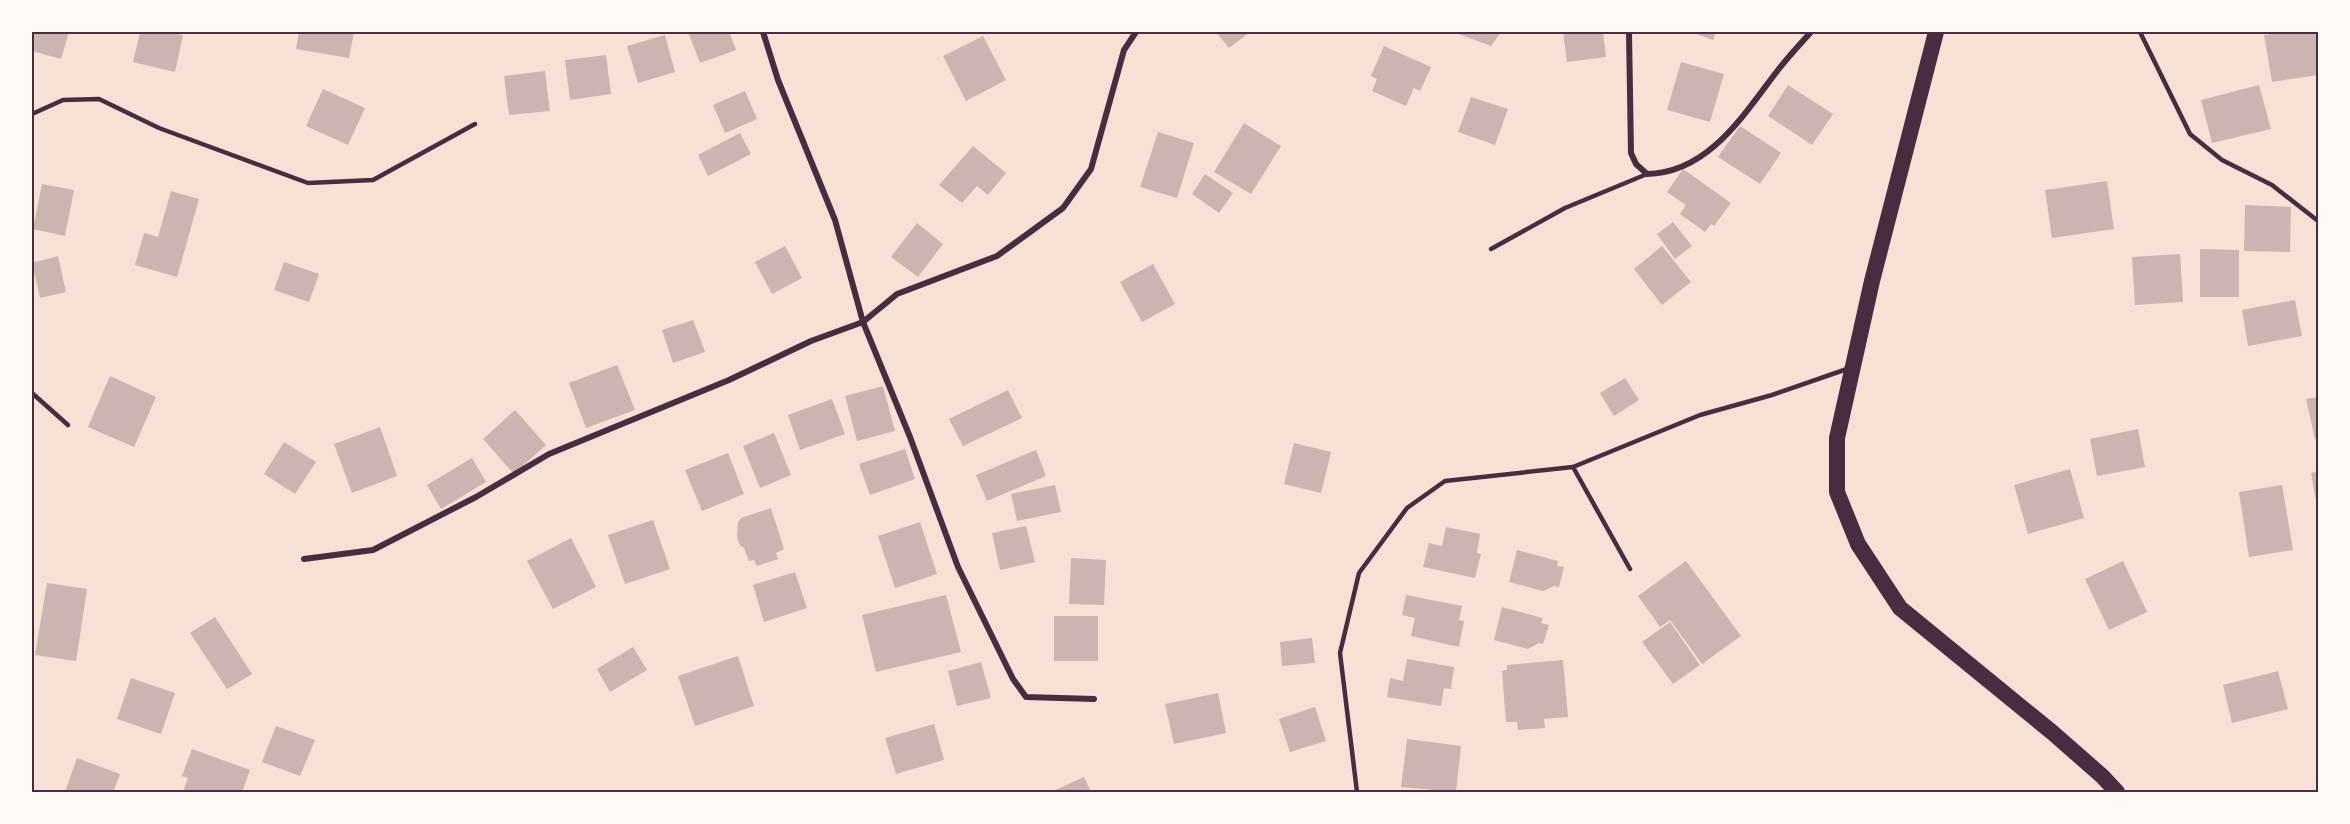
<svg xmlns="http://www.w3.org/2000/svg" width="2350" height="824" font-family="Mulish,sans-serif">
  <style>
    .building { fill: #ccb4b1 }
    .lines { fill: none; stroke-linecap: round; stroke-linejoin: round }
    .service { stroke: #4a2c40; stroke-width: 4.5 }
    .minor { stroke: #4a2c40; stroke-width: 6 }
    .trunk { stroke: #4a2c40; stroke-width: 16 }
    .neatline { fill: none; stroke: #4a2c40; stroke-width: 2 }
  </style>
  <rect width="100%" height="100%" fill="#f7e1d7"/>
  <g class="building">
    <polygon points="32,32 69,32 61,59 32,51"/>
    <polygon points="140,32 165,32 183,35 175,72 133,62"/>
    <polygon points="299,32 354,32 349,58 296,49"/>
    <polygon points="688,32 729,32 736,50 700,63"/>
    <polygon points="1216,32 1250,32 1229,48"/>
    <polygon points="1453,32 1501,32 1491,46"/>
    <polygon points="1563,32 1603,32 1606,57 1567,62"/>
    <polygon points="1691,32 1716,32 1713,40"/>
    <polygon points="2289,32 2318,32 2318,75 2272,82 2264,35"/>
    <polygon points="665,35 675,72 638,83 627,46"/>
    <polygon points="983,36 1006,80 966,101 943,56"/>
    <polygon points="1384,46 1431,67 1420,91 1414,88 1406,106 1372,91 1377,79 1371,76"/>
    <polygon points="606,55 611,94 570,100 565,60"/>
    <polygon points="1681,62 1724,74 1710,122 1667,110"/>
    <polygon points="545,71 550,111 509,115 504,76"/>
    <polygon points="1788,85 1833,114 1812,145 1768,116"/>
    <polygon points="2259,85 2271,129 2212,143 2201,100"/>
    <polygon points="323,89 365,108 348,145 306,126"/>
    <polygon points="745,91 757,119 725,133 713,105"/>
    <polygon points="1471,97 1508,109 1495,145 1458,132"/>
    <polygon points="1244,123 1281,146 1251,194 1214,172"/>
    <polygon points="1740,126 1781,153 1760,184 1718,157"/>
    <polygon points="1158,132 1194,143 1177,198 1140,187"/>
    <polygon points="740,133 751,154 708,176 698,155"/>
    <polygon points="973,146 1006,173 988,195 977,186 962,203 939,185"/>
    <polygon points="1683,169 1731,203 1714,226 1711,224 1705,232 1680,214 1686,205 1667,192"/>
    <polygon points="1205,174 1233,193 1219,213 1192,194"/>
    <polygon points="2107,181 2114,229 2052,238 2045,190"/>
    <polygon points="42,184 74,190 65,236 33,229"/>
    <polygon points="171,191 199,199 177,277 135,265 144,233 158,237"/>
    <polygon points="2245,205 2291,207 2290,252 2244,251"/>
    <polygon points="1673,222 1692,246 1675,259 1657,234"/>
    <polygon points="917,223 943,244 918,277 891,257"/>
    <polygon points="785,246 802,278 772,294 755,262"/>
    <polygon points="1662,246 1691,282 1662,305 1634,269"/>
    <polygon points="2200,249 2239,250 2239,297 2200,297"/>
    <polygon points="2180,254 2183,302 2135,305 2132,257"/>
    <polygon points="58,256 66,292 40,298 32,263"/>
    <polygon points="284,262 319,274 309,302 274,290"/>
    <polygon points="1153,264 1175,304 1142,322 1120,282"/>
    <polygon points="2295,300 2302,336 2248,346 2242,310"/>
    <polygon points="693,320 705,352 673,363 662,330"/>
    <polygon points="617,365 635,410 586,428 569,383"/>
    <polygon points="110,376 156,397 134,447 88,427"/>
    <polygon points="1625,378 1639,400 1614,416 1600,393"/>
    <polygon points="883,386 895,431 857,441 845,396"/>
    <polygon points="1008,390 1022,418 963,446 949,419"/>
    <polygon points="2318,397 2318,439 2315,439 2306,399"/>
    <polygon points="832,399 845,434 800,450 788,415"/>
    <polygon points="515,410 546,445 514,474 483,439"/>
    <polygon points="380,427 397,476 352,493 334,444"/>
    <polygon points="2138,429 2145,467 2097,476 2090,439"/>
    <polygon points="774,433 791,475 760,488 743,446"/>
    <polygon points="284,442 316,462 295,494 264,474"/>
    <polygon points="1294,443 1331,452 1321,493 1284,484"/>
    <polygon points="905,449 915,479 870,495 859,464"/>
    <polygon points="1036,450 1046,476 987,501 976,475"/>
    <polygon points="728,453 744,494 702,511 685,470"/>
    <polygon points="472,458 486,482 441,509 427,485"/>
    <polygon points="2070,469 2084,518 2028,534 2014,485"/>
    <polygon points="2318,471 2318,506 2317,506 2311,473"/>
    <polygon points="1055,485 1061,512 1017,521 1011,494"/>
    <polygon points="2282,485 2293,550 2249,557 2239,492"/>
    <polygon points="771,508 784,549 776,553 778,559 757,566 754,560 749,561 744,548 740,545 737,538 738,522 741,518"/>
    <polygon points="653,520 670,569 625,584 608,535"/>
    <polygon points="920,522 937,574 895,588 878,536"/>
    <polygon points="1026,526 1035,562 1000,570 992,533"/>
    <polygon points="1446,527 1480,534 1477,553 1481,554 1475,578 1423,567 1429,543 1442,546"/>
    <polygon points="571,538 596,587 553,609 527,561"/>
    <polygon points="1517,550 1558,561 1557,566 1564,567 1559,587 1554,586 1543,591 1509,582"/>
    <polygon points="1071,558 1106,560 1104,605 1069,604"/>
    <polygon points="1686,561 1741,636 1702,664 1670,620 1660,627 1638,596"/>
    <polygon points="2123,561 2147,612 2109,630 2085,579"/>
    <polygon points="795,572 807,608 764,622 753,585"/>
    <polygon points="47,583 87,589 76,661 35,655"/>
    <polygon points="946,595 961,652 876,672 862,615"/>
    <polygon points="1406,595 1462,606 1459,620 1464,621 1459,647 1411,636 1415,618 1402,615"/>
    <polygon points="1502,607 1543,618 1541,623 1549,625 1543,644 1539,643 1528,649 1494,640"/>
    <rect x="1054" y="616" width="44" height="45"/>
    <polygon points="215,617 252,674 227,689 190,633"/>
    <polygon points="1670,622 1700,665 1673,684 1642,642"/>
    <polygon points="1312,638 1315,663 1282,666 1280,642"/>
    <polygon points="633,647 647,670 610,692 597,669"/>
    <polygon points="738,656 754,706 695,726 678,676"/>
    <polygon points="1407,659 1454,667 1451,689 1444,688 1441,706 1387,697 1390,678 1403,681"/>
    <polygon points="1563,660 1568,717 1544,719 1545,728 1518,730 1517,722 1506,722 1502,671 1507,670 1507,665"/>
    <polygon points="981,662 991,698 957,706 948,671"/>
    <polygon points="2278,671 2288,709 2232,723 2223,685"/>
    <polygon points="131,678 175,693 161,734 117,719"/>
    <polygon points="1218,693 1226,733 1174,744 1165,704"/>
    <polygon points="1315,707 1326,741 1290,752 1279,719"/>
    <polygon points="934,724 944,760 896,774 885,738"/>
    <polygon points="276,726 315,740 300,776 262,762"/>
    <polygon points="1407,739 1461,746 1456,792 1401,787"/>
    <polygon points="192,749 250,770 242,792 183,792 188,778 182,776"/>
    <polygon points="77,758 120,774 113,792 65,792"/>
    <polygon points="1084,777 1091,792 1051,792"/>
  </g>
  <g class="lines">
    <g class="service">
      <polyline points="2140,32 2190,134 2222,160 2272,185 2318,221"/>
      <polyline points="32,114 63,100 99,99 159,128 308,183 373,180 475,124"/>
      <polyline points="1491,249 1565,208 1647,174"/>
      <polyline points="32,393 68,425"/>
      <polyline points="1630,569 1573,467 1700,415 1772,395 1847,369"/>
      <polyline points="1357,792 1340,653 1359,573 1407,508 1445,481 1573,467"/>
    </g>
    <g class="minor">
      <polyline points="763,32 778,80 835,220 863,322 910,437 958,567 1013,679 1026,697 1094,699"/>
      <path d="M1629,32L1631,153L1636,164L1647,174C1709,173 1744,114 1778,70C1788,57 1800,44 1811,32"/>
      <polyline points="304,559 373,550 476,497 549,454 729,380 811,341 863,322 897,294 997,256 1063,208 1091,169 1124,50 1136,32"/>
    </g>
    <polyline class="trunk" points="1936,32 1872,281 1837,438 1837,492 1858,544 1900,608 2053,733 2102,776 2117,792"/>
  </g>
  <rect width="2350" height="824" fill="none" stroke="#fffaf5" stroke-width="66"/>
  <rect x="33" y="33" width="2284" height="758" class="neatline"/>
</svg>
